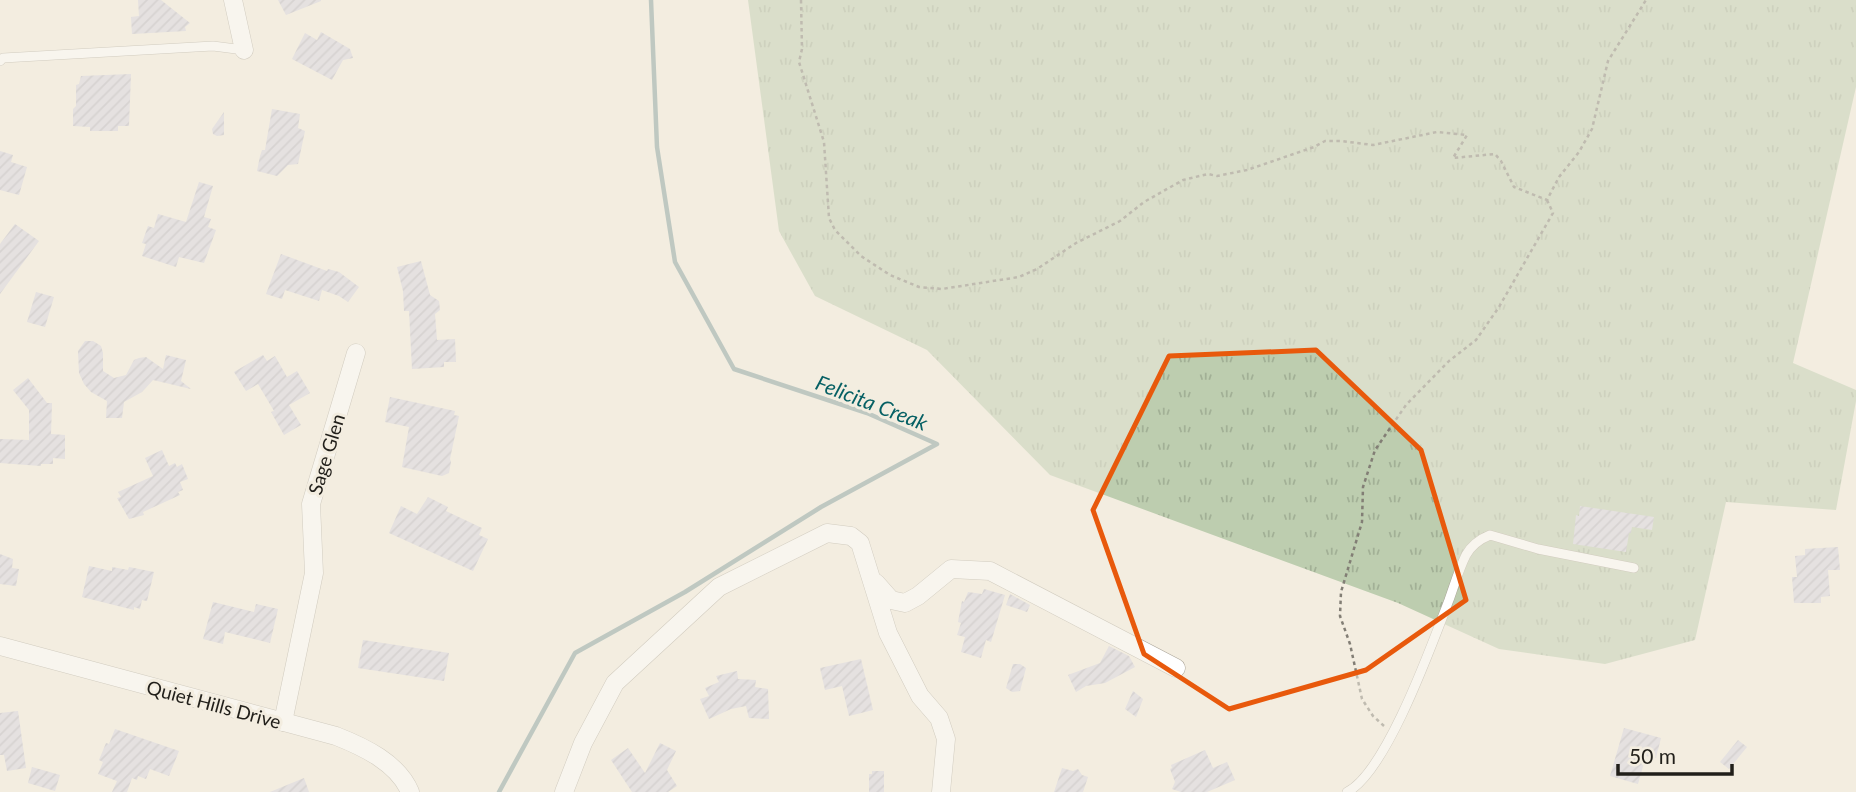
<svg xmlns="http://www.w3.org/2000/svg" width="1856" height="792" font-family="Lato,sans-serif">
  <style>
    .grass { fill: url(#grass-tufts) }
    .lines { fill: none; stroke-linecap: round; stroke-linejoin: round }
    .stream { stroke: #809c9c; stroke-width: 4.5 }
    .building { fill: url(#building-hatch) }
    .lane-casing { stroke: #aba599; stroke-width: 10 }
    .street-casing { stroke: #aba599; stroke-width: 19 }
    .path { stroke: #827e75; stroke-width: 2.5; stroke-dasharray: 3.5 3.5; stroke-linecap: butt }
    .lane { stroke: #fff; stroke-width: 9 }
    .street { stroke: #fff; stroke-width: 18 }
    .marked { fill: none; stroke: #e8590c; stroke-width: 5; stroke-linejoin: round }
    .labels { text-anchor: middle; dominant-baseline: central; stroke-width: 6; stroke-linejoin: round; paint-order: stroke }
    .street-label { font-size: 19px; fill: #211f1a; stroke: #f3ede0 }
    .water-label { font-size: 21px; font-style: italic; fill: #066064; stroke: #f3ede0 }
  </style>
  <defs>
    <pattern id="grass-tufts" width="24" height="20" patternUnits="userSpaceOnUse" patternTransform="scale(1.75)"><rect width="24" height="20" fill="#bdcdaf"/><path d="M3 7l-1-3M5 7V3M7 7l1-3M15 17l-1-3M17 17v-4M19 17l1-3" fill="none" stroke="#a2b096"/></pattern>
    <pattern id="building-hatch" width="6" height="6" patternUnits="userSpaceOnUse" patternTransform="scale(1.75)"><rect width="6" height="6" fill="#d4d2e0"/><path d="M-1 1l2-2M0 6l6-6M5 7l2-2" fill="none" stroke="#b6b4c0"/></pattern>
  </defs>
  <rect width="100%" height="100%" fill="#f3ede0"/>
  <polygon class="grass" points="748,0 1856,0 1856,87 1793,363 1856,390 1856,401 1836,510 1726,502 1695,640 1605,664 1499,649 1398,603 1050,475 927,350 815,296 779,231"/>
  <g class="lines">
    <polyline class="stream" points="499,792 575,653 685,592 821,507 937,444 867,413 734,369 675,262 657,147 651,0"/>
  </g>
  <g class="building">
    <polygon points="138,0 161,0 190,23 185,27 186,31 132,34 131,17 139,16"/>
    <polygon points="278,0 321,0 321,1 286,15"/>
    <polygon points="321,32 350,49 353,58 343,60 332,80 292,59 305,33 317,40"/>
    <polygon points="131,74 129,126 118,126 118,131 90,131 90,127 73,126 73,109 76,106 76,85 79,84 81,76"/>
    <polygon points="272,109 300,114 298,128 305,131 298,164 288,165 277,176 257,171 260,156 262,150 265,150"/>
    <polygon points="224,112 224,135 217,136 213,134 212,129"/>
    <polygon points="0,151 13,155 11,162 27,167 19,195 0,190"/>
    <polygon points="199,182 213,186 204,217 211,219 208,227 216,230 204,263 179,257 176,267 142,256 146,244 142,243 148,226 154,228 158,214 186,222"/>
    <polygon points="15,224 39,241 0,294 0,244"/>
    <polygon points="281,254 327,271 328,269 339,272 359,287 348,302 339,296 322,290 319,301 285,290 282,299 266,294"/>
    <polygon points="421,261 430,295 439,301 440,310 435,314 437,340 455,339 456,362 444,362 444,367 412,369 409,311 404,311 403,291 397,267"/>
    <polygon points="36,292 54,297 45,327 27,322"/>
    <polygon points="85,341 93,341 101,346 103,353 103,371 114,378 126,375 134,360 139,358 146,357 163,369 166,355 186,360 181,381 191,389 153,380 142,392 124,402 122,418 106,418 107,401 91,392 84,384 79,373 78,351"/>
    <polygon points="263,355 267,361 275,356 287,377 297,371 310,393 289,405 301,425 284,435 271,412 274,411 258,384 246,391 234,372"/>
    <polygon points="28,378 47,403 52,403 51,434 65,435 65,459 53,458 53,464 41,464 41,466 0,463 0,439 29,440 29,410 13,390"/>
    <polygon points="390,397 455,411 454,415 459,416 450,459 451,462 449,473 442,476 402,467 409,427 385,422"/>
    <polygon points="162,450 169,466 175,463 177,467 182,464 188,479 180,482 183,490 178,492 180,495 143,512 144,515 129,519 117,498 121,497 118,492 153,476 145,458"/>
    <polygon points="428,497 448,507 446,511 482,528 479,535 488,539 473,571 389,533 401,506 417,514"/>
    <polygon points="1580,506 1654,517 1652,530 1632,527 1631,533 1629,533 1626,552 1573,544 1576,515 1579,516"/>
    <polygon points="1838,547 1840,570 1828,570 1830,596 1821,597 1821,603 1794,603 1792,577 1797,577 1795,556 1805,555 1805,549"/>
    <polygon points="0,554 13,559 12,568 19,569 16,586 0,584"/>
    <polygon points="89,566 112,571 112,567 128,570 129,567 154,572 147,601 142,600 140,609 134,607 134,610 82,597"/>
    <polygon points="984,589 1005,595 991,642 986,640 981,658 961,652 965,637 957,635 961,623 958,622 962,601 964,602 968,592 982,594"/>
    <polygon points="1010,594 1030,605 1027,612 1006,605"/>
    <polygon points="213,602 254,612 256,604 278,609 270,643 225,632 223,644 203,639"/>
    <polygon points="363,640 449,653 444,681 358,668"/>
    <polygon points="1109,646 1129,656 1135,667 1105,683 1086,686 1076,692 1068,675 1100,663"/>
    <polygon points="861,659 873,710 849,716 842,686 825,690 820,668"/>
    <polygon points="1013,664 1020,664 1026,668 1020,691 1012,692 1006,688"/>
    <polygon points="737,671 738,679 756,680 755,687 768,689 769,719 749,718 746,706 731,709 709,719 700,699 709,696 705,688 719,682 716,676"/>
    <polygon points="1133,691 1143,699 1136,717 1125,709"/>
    <polygon points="18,711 26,768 7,771 4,755 0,755 0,713"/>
    <polygon points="1624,728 1661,738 1656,758 1646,756 1638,784 1610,776"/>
    <polygon points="115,729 179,751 169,776 150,769 146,779 138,776 137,780 132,778 127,792 112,792 117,781 98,774 103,762 99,760 106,743 109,744"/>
    <polygon points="1738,740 1747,747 1729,769 1720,762"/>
    <polygon points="660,743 676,751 667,770 677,786 668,792 632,792 611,760 628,748 645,773"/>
    <polygon points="1205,750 1213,768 1227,762 1235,780 1207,792 1181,792 1172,789 1175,782 1170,769 1172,768 1171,765"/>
    <polygon points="32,767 60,775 55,791 28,783"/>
    <polygon points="1062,768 1073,771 1078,769 1082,775 1088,777 1083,792 1054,792"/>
    <polygon points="872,771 884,771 884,792 869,792 869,774 872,774"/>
    <polygon points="304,778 309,792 270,792"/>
  </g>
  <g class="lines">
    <defs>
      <g id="lane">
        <polyline points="0,61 3,58 213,46 244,50"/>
        <path d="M1347,792C1386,773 1432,644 1449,600C1454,586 1459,569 1466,555C1471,546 1480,539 1490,535L1538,549L1634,568"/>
      </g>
      <g id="street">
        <polyline points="233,0 244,50"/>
        <polyline points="876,583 891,600 905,603 918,596 951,569 990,571 1176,668"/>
        <path d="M0,646L336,736C364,747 398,763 410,792"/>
        <polyline points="283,722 314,573 311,504 356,353"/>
        <polyline points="564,792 583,743 615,683 719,587 827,533 851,536 860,543 888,633 920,696 939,718 946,739 941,792"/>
      </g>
    </defs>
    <use href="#lane" class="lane-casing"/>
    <use href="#street" class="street-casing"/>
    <g class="path">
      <polyline points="801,0 802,49 799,62 824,142 829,218 835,230 861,256 890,275 919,287 942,289 1019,277 1037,269 1076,243 1120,221 1144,202 1183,180 1208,174 1217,176 1247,170 1314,147 1325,141 1341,141 1373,145 1437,132 1467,135 1453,158 1495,154 1501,161 1514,187 1547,200 1559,177 1579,152 1592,129 1608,61 1646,0"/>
      <polyline points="1384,726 1373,716 1362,699 1350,644 1340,616 1341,592 1362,522 1363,487 1375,450 1406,405 1449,361 1476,340 1499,307 1553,213 1547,200"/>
    </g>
    <use href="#lane" class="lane"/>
    <use href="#street" class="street"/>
  </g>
  <path d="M0 0H1856V792H0ZM1316,350L1421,450L1466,600L1366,670L1229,709L1144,654L1093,510L1169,356Z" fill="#f3ede0" fill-opacity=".55" fill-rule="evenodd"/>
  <path class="marked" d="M1316,350L1421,450L1466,600L1366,670L1229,709L1144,654L1093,510L1169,356Z"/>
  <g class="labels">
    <g class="street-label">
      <text transform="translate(326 454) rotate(-73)">Sage Glen</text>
      <text transform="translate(214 704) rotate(15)">Quiet Hills Drive</text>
    </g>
    <g class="water-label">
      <text transform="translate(872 402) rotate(21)">Felicita Creak</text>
    </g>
  </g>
  <path d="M1618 764v10h114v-10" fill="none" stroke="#211f1a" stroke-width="3.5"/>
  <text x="1629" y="764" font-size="21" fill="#211f1a" stroke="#f3ede0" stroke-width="5" paint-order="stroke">50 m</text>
</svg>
